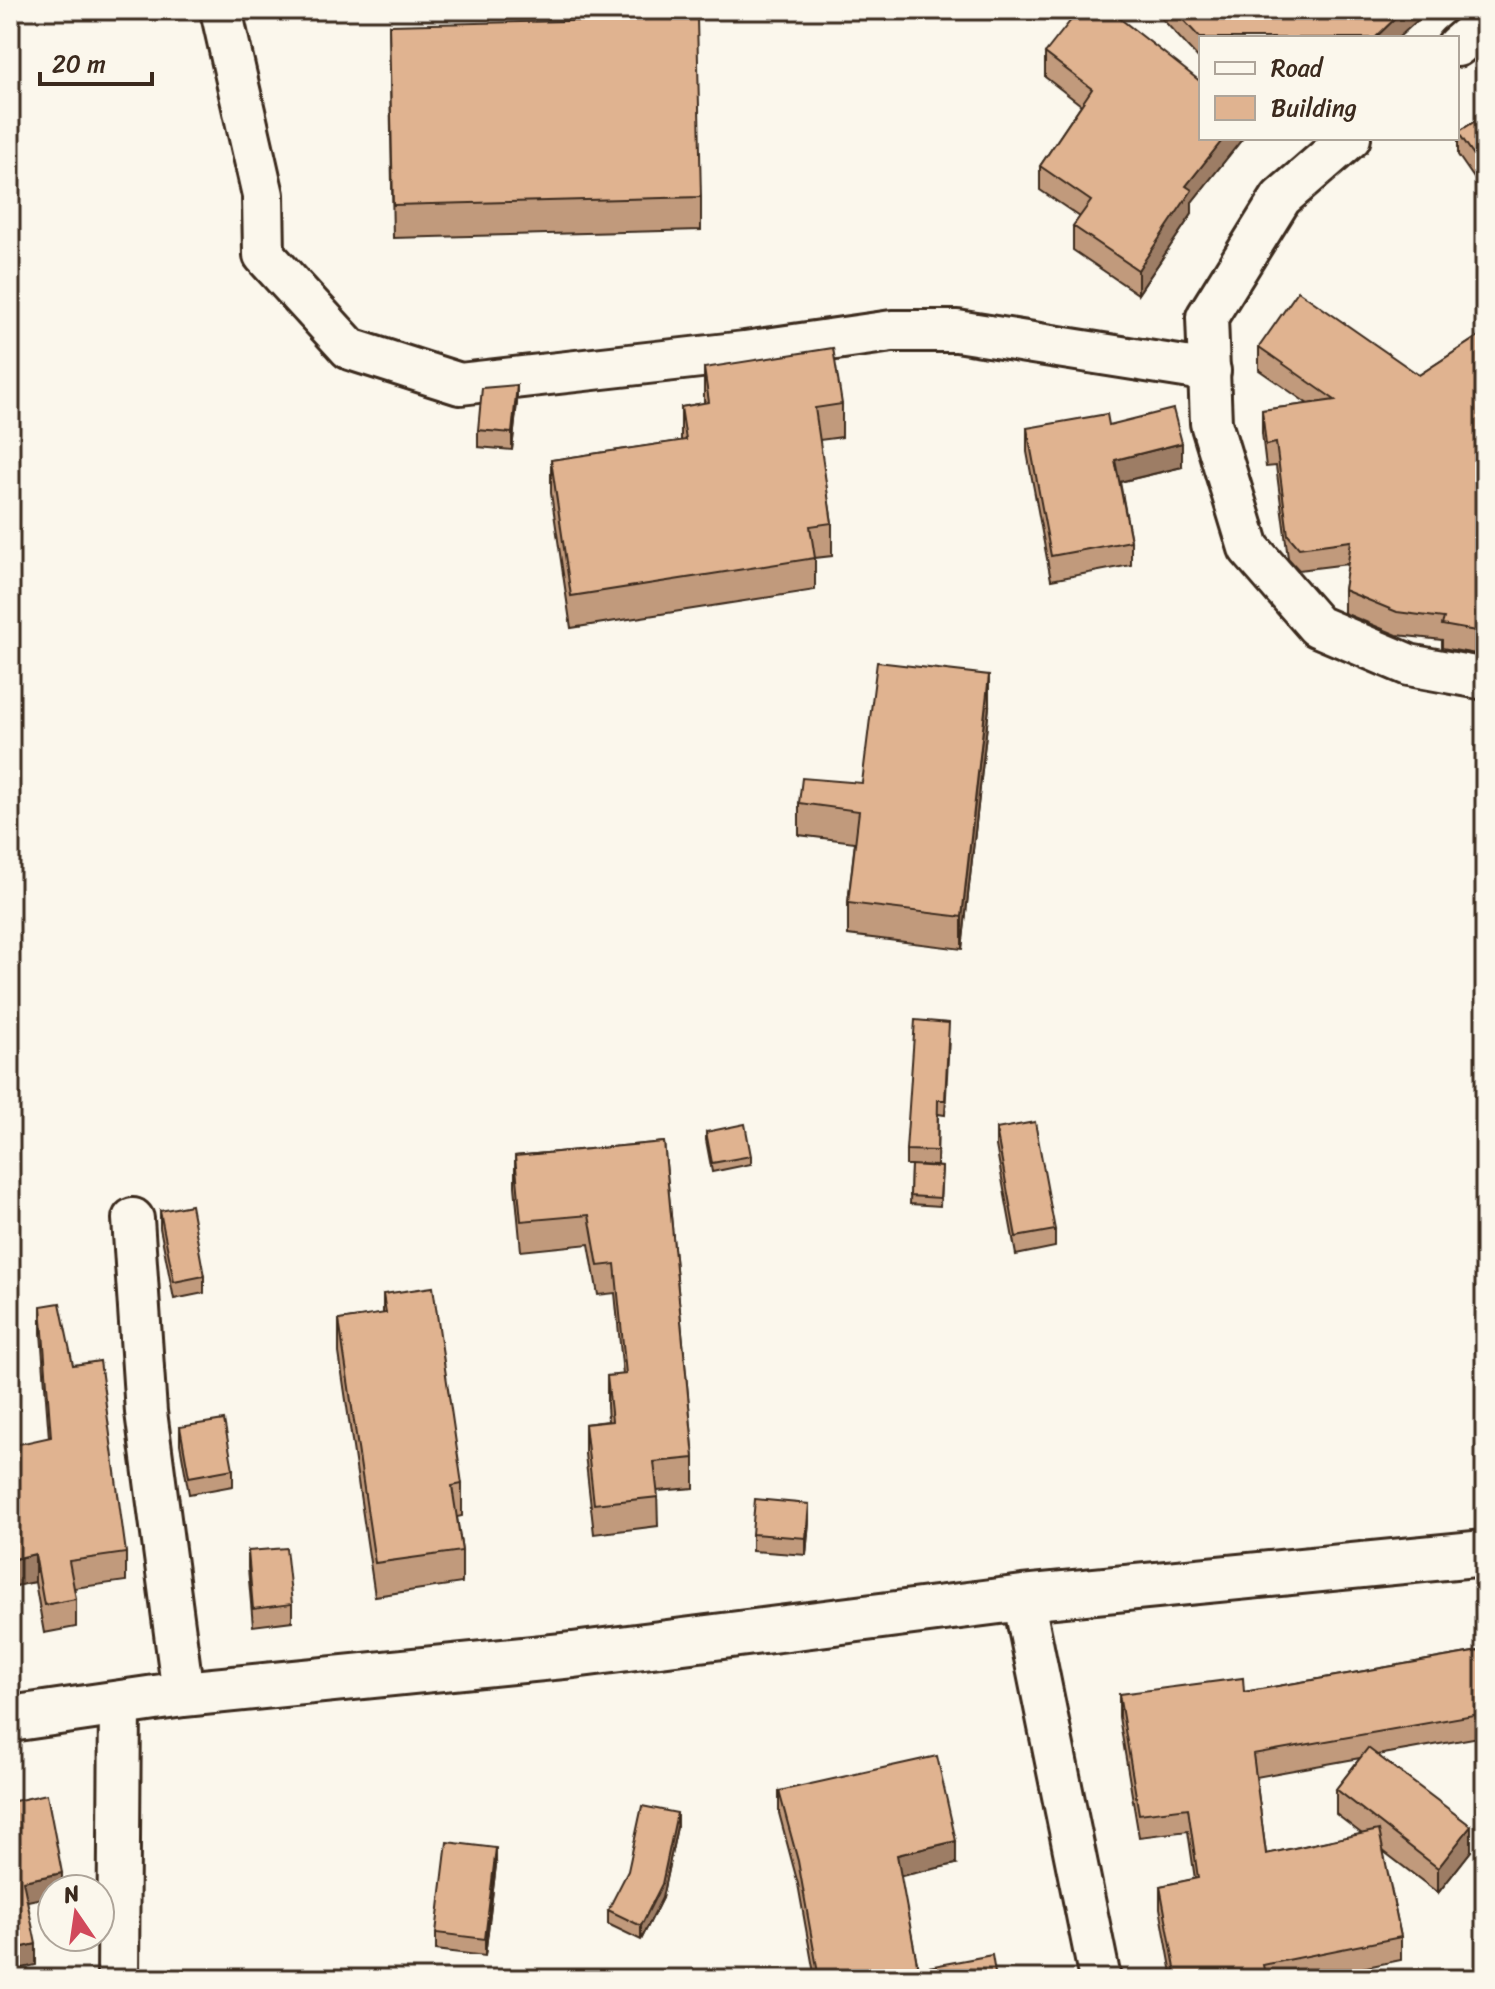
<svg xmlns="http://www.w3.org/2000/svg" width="1495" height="1989" font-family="Sriracha,sans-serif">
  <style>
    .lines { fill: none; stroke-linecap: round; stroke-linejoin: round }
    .minor-casing { stroke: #3b2a1e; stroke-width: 46 }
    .major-casing { stroke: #3b2a1e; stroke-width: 50 }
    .minor { stroke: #fbf7ec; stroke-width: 40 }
    .major { stroke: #fbf7ec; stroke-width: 44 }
    .wall { fill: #c19a7c; stroke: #3b2a1e; stroke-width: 2; fill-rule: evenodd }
    .shaded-wall { fill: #9d7d65; stroke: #3b2a1e; stroke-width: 2 }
    .building { fill: #e0b390; stroke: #3b2a1e; stroke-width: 2 }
  </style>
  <rect width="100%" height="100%" fill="#fbf7ec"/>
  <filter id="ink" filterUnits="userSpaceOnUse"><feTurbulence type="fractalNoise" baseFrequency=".0125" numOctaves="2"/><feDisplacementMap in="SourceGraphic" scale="16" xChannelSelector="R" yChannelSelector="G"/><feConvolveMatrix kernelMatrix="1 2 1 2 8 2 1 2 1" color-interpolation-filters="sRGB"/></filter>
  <g filter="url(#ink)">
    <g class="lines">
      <defs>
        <g id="minor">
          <polyline points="221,10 263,195 264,255 350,349 460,384 745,352 892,331 957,331 1210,371"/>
          <polyline points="1457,46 1485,22"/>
          <polyline points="1350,138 1281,198 1207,317 1211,423 1249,548 1317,626 1409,665 1485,679"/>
          <polyline points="133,1219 146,1412 183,1694"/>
          <polyline points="1023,1598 1100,1979"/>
          <polyline points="118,1979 120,1702"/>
        </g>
        <polyline id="major" points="10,1719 183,1694 573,1655 1023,1598 1485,1553"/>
      </defs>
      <use href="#minor" class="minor-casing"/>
      <use href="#major" class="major-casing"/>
      <use href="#minor" class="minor"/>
      <use href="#major" class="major"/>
    </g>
    <g class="wall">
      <polygon points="1154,10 1429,10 1423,14 1201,38 1201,61"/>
      <polygon points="389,25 701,197 701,230 393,238"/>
      <polygon points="1045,53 1243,138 1192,202 1192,214 1138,294 1073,250 1073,226 1080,217 1040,190 1040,166 1081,105 1045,77"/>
      <polygon points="1485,115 1485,194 1458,155 1458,132"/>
      <polygon points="1485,332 1476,654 1442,648 1442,640 1397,635 1344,613 1344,590 1348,564 1299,570 1288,558 1276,466 1266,467 1262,433 1262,410 1308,404 1259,370 1259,347 1419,375"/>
      <polygon points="704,368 842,404 842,437 819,440 832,523 832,556 815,558 815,590 571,628 551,493 551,460 681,441 681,407 704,403"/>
      <polygon points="517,402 512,450 478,447 478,430"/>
      <polygon points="1109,425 1182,467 1120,482 1131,541 1131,565 1051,580 1027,452 1027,428"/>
      <polygon points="989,707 962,949 848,935 848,903 855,842 799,835 799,803 862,783"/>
      <polygon points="949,1038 945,1115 938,1114 937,1166 920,1165 942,1167 940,1206 910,1204 911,1165 906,1165 906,1150"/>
      <polygon points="996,1129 1055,1230 1055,1247 1016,1255 996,1146"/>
      <polygon points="706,1132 751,1156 751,1164 712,1172 706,1140"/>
      <polygon points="664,1142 694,1458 694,1488 657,1491 658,1526 594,1534 585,1454 585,1424 608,1421 607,1406 607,1376 623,1375 615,1293 598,1295 589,1244 521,1251 515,1186 515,1156"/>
      <polygon points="160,1211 204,1276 204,1293 174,1299 160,1228"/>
      <polygon points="383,1294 462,1484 462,1516 457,1517 462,1551 462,1583 375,1596 339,1353 339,1320 383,1314"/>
      <polygon points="41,1306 73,1365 126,1553 126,1581 74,1588 76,1599 76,1627 44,1633 35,1582 10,1587 49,1438 41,1333"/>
      <polygon points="180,1427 233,1469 233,1486 189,1494 180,1444"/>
      <polygon points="809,1521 806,1555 752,1551 752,1534"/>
      <polygon points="248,1551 292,1604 292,1621 253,1626 248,1568"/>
      <path d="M1485,1650V1736L1378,1755L1471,1851L1438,1893L1383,1851L1401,1937V1960L1308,1979H1173L1160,1908V1886L1195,1879L1188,1831L1139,1837L1119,1717V1694L1244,1692ZM1360,1758L1336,1789V1814L1362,1834L1266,1854L1256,1777Z"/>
      <polygon points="779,1791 956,1864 900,1876 918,1969 996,1979 815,1979 798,1884 779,1813"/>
      <polygon points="677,1827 662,1898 641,1940 608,1924 608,1910"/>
      <polygon points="496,1865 485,1956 436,1950 436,1933"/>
    </g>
    <g class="shaded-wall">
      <polygon points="1404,10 1429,10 1398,38 1375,38"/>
      <polygon points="1224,138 1243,138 1192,202 1192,214 1138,294 1138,270 1186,186"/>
      <polygon points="517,385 517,402 512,450 512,433"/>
      <polygon points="1182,443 1182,467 1115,483 1115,460"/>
      <polygon points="1485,593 1485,616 1476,654 1476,631"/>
      <polygon points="989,675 989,707 962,949 962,917"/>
      <polygon points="809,1504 809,1521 806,1555 806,1538"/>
      <polygon points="35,1554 35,1582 10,1587 10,1560"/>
      <polygon points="677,1813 677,1827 662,1898 641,1940 641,1926"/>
      <polygon points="1471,1826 1471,1851 1438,1893 1438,1868"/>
      <polygon points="956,1841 956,1864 897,1877 897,1855"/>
      <polygon points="496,1848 496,1865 485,1956 485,1939"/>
      <polygon points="62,1873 62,1889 52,1889 52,1896 23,1902 23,1881"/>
      <polygon points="36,1944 36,1965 10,1971 10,1950"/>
    </g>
    <g class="building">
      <polygon points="1079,10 1109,10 1201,82 1201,138 1224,138 1186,186 1192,190 1138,270 1073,226 1091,201 1040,166 1092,89 1045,53"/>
      <polygon points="1174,10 1404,10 1375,38 1201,38 1201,39"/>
      <polygon points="697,18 701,197 393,205 389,25"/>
      <polygon points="1485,115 1485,171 1458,132"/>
      <polygon points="1298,291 1419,375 1485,332 1485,593 1476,631 1442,625 1444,618 1397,612 1344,590 1351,541 1299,548 1288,535 1276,443 1266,445 1262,410 1335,400 1259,347"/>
      <polygon points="833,348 842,404 815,408 832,523 810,526 815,558 571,596 551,460 686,440 681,407 709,402 704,368"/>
      <polygon points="517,385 512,433 478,430 482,388"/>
      <polygon points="1173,409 1182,443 1115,460 1131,541 1051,556 1027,428 1107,414 1109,425"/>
      <polygon points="877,662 989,675 962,917 848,903 859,811 799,803 802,778 862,783"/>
      <polygon points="915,1020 949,1023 945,1100 938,1100 937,1151 906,1150"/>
      <polygon points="1035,1122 1055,1230 1016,1237 996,1129"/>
      <polygon points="745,1124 751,1156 712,1163 706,1132"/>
      <polygon points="664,1142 694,1458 654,1462 658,1497 594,1504 585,1424 612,1421 607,1376 626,1374 615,1264 598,1266 589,1215 521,1221 515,1156"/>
      <polygon points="911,1165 942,1167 940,1198 910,1196"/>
      <polygon points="191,1205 204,1276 174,1282 160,1211"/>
      <polygon points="433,1287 462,1484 452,1486 462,1551 375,1563 339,1320 386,1313 383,1294"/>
      <polygon points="60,1303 73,1365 100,1361 126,1553 69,1561 76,1599 44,1605 35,1554 10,1560 10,1446 51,1437 41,1306"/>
      <polygon points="224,1420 233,1469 189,1477 180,1427"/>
      <polygon points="755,1499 809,1504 806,1538 752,1534"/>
      <polygon points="286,1548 292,1604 253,1609 248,1551"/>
      <polygon points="1485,1650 1485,1713 1253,1754 1266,1854 1379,1830 1401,1937 1263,1965 1266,1979 1177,1979 1160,1886 1198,1878 1188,1808 1139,1814 1119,1694 1243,1678 1244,1692"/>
      <polygon points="1368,1748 1471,1826 1438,1868 1336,1789"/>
      <polygon points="937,1756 956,1841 897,1855 918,1969 992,1955 996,1979 819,1979 798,1861 779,1791"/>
      <polygon points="47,1794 62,1873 23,1881 36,1944 10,1950 10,1802"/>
      <polygon points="642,1806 677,1813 662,1884 641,1926 608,1910 628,1871"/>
      <polygon points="447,1842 496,1848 485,1939 436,1933"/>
    </g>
  </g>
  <rect width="1495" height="1989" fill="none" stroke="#fbf7ec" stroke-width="40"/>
  <rect x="20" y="20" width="1455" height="1949" fill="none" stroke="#3b2a1e" stroke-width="3" filter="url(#ink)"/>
  <rect x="1199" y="36" width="260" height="104" fill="#fbf7ec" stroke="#aea59a" stroke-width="2"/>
  <rect x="1215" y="62" width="40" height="12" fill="#fbf7ec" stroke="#aea59a" stroke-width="2"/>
  <text x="1271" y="76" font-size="24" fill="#3b2a1e">Road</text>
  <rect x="1215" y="96" width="40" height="24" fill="#e0b390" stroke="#aea59a" stroke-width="2"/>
  <text x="1271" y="116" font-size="24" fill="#3b2a1e">Building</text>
  <g transform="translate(76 1913) rotate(347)"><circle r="38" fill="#fbf7ec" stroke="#aea59a" stroke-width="2"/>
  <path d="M0-6L14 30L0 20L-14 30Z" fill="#d1495b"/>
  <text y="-12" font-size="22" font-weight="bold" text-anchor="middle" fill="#3b2a1e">N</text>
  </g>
  <path d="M40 72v12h112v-12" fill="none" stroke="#3b2a1e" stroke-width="4"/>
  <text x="52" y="72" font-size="24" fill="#3b2a1e" stroke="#fbf7ec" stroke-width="6" paint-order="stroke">20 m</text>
</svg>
